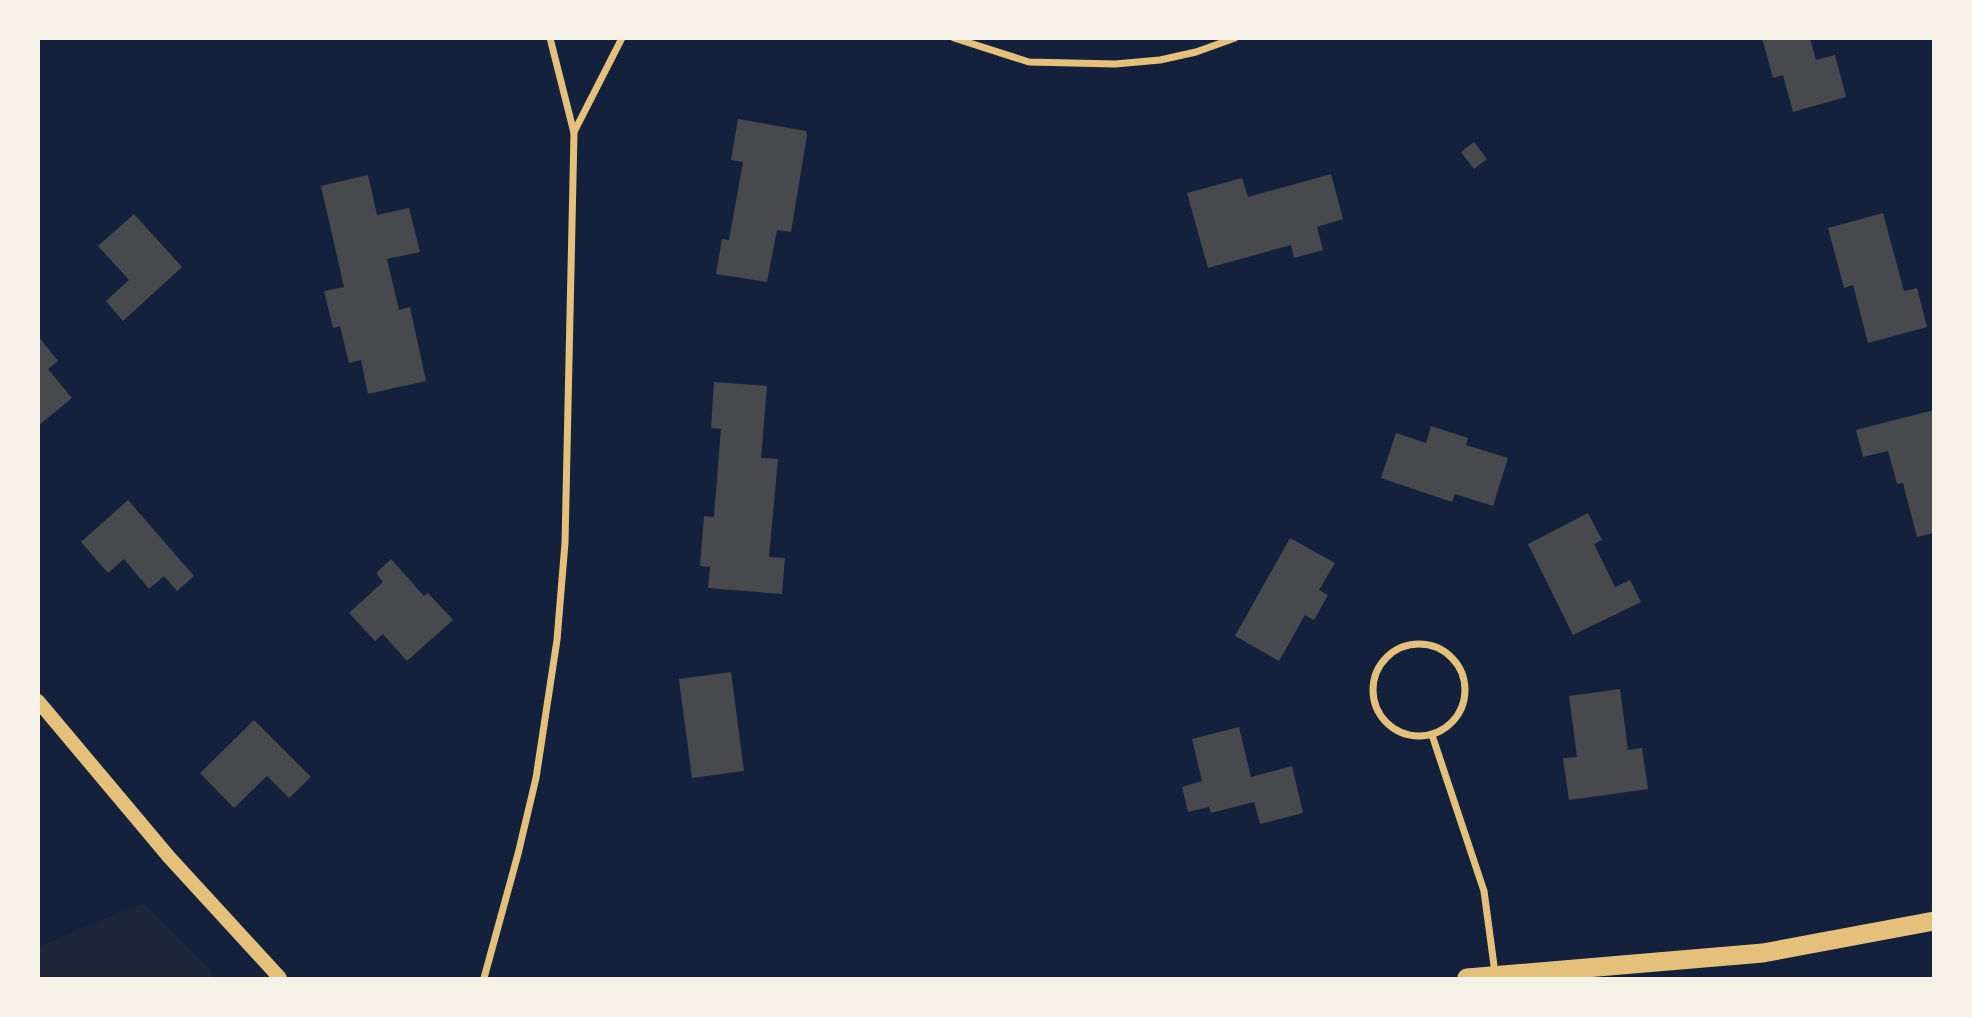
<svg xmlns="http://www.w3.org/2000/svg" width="1972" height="1017" font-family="Figtree,sans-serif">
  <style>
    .green { fill: #1d2539 }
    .building { fill: #48494c }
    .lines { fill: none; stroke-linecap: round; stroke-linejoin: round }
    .minor { stroke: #e5c07b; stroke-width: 7 }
    .secondary { stroke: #e5c07b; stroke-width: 14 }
    .trunk { stroke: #e5c07b; stroke-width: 19 }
  </style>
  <rect width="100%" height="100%" fill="#14213d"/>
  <polygon class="green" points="144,903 212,971 212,978 39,978 39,947 58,938"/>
  <g class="building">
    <polygon points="1762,38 1810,38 1816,60 1835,55 1846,97 1793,112 1783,75 1773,78"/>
    <polygon points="738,119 806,131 807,135 791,232 777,230 767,282 716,274 722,239 729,240 743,162 731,160"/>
    <polygon points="1474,142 1487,159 1474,169 1461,152"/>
    <polygon points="1331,174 1343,219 1317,227 1323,250 1294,258 1291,245 1208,268 1187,193 1242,178 1248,197"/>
    <polygon points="368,175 377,215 409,208 420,252 387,259 399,310 410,307 426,381 368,394 361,360 349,363 340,326 333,328 324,291 344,287 321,186"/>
    <polygon points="1883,213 1904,291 1917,288 1927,327 1868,343 1853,285 1844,288 1828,228"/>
    <polygon points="134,214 182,267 123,321 106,301 129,280 98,246"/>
    <polygon points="38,336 58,361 48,369 72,398 38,426"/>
    <polygon points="714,382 767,386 761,458 778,459 769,557 785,558 782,594 708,588 710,567 700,566 704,516 714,517 721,429 711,428"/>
    <polygon points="1934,410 1934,533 1917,537 1903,483 1897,484 1888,451 1863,457 1856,430"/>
    <polygon points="1431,426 1468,438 1466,445 1508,458 1493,506 1455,494 1452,502 1381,478 1396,433 1426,443"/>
    <polygon points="128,500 194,576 177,591 164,576 149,589 124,559 108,573 81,542"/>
    <polygon points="1588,513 1602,540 1594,544 1615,587 1630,580 1641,602 1573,635 1528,544"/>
    <polygon points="1290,538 1335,563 1319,590 1328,595 1314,620 1305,615 1279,661 1235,636"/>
    <polygon points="391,559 424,596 428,593 453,620 407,661 383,634 375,641 349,613 383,582 376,573"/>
    <polygon points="731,672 744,771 692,778 679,679"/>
    <polygon points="1620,689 1628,750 1642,748 1648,789 1569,800 1563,758 1577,757 1569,696"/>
    <polygon points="254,720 311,777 289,798 267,776 234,808 200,773"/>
    <polygon points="1239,727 1251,777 1292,766 1303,813 1260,824 1254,802 1211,813 1209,807 1188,812 1182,787 1202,781 1192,739"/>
  </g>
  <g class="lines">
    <g class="minor">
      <polyline points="954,38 1029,62 1115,64 1160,60 1196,52 1235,38"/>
      <polyline points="574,132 622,38"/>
      <circle cx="1419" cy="690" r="46"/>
      <polyline points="1432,735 1484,891 1495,973"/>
      <polyline points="484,978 518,854 536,778 557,640 565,543 574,133 550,38"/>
    </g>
    <polyline class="secondary" points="38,701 169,857 280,978"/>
    <polyline class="trunk" points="1467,978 1763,953 1934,921"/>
  </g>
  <rect width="1972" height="1017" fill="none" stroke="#f6f1e7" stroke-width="80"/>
</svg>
